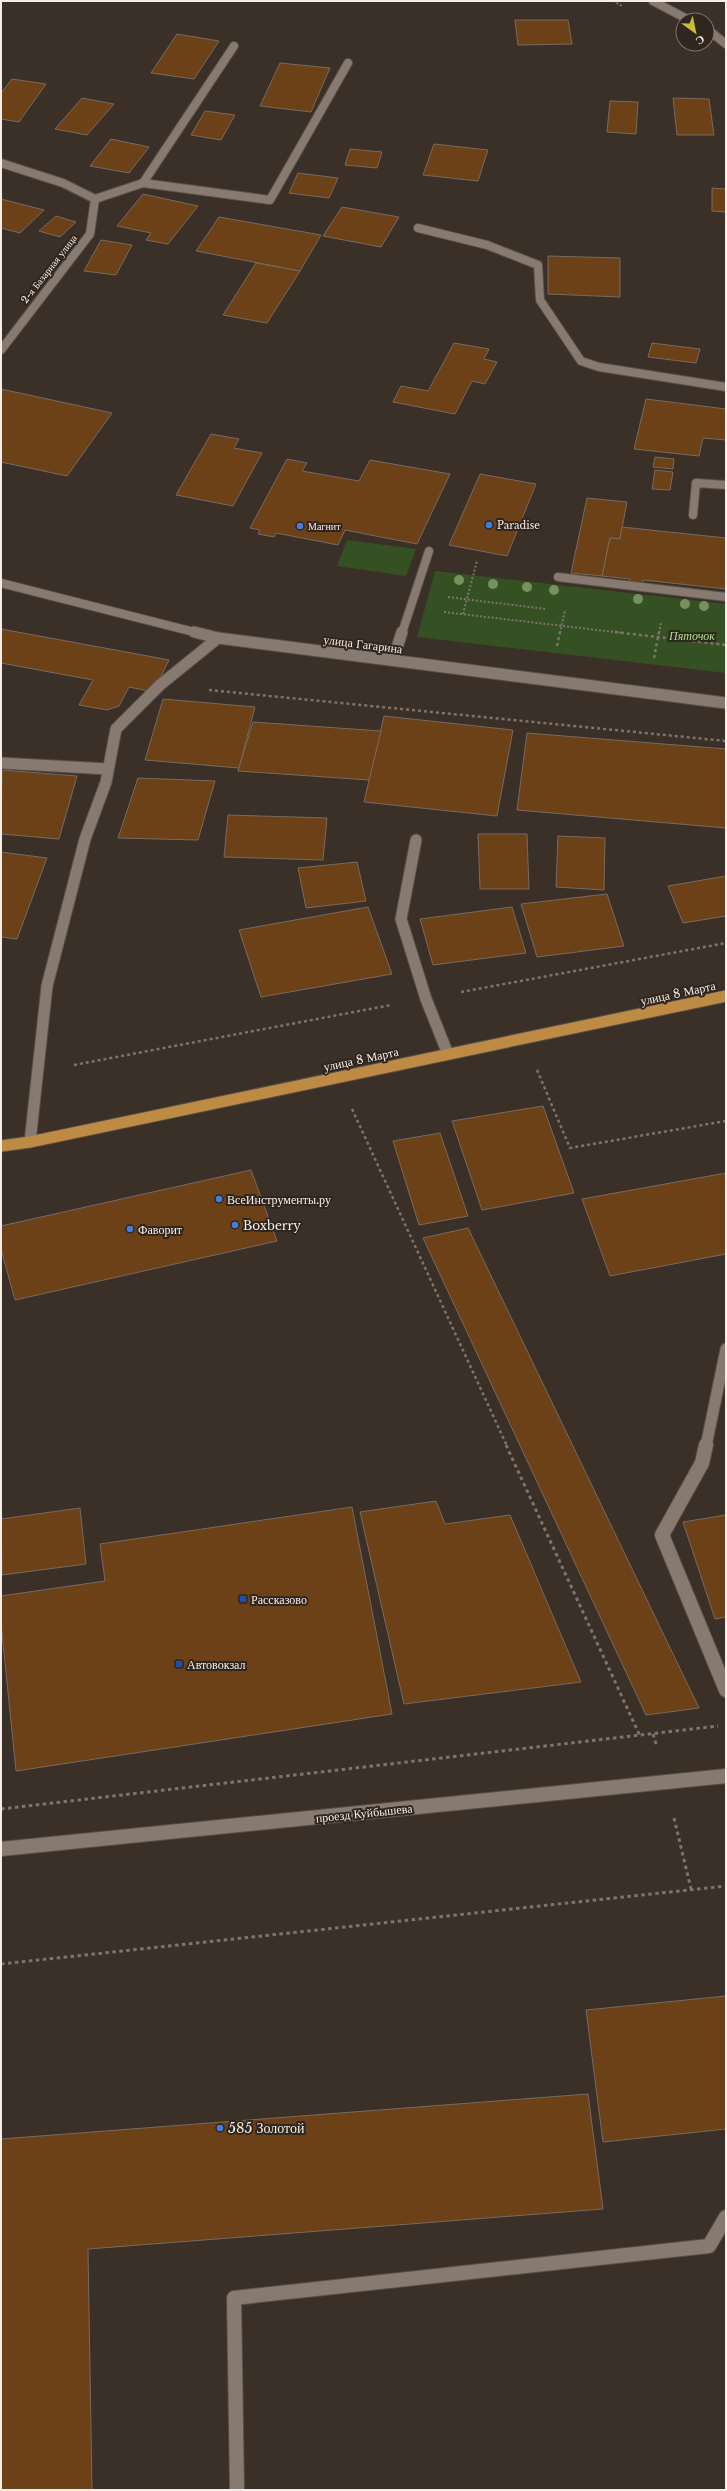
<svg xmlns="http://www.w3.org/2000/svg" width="727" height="2491" font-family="'Libre Baskerville',serif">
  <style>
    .green { fill: #355123 }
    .building { fill: #6c4117; stroke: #776a60 }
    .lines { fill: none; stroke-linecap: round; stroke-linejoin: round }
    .lane-far2-casing { stroke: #584f47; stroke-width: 10 }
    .lane-far1-casing { stroke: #584f47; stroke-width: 13 }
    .lane-casing { stroke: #584f47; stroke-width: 16 }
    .street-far1-casing { stroke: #584f47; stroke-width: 10 }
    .street-casing { stroke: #584f47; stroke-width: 13 }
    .secondary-far1-casing { stroke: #584f47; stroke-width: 10 }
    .secondary-casing { stroke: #584f47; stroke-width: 16 }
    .primary-casing { stroke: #584f47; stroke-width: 13 }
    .path-far2 { stroke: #7e746d; stroke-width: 2; stroke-dasharray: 2 2; stroke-linecap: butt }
    .path-far1 { stroke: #7e746d; stroke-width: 2.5; stroke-dasharray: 3 3; stroke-linecap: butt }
    .path { stroke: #7e746d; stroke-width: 3; stroke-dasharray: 3.5 3.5; stroke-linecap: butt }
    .lane-far2 { stroke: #877a70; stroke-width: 8 }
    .lane-far1 { stroke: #877a70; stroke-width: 11 }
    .lane { stroke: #877a70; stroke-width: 14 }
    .street-far1 { stroke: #877a70; stroke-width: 8 }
    .street { stroke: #877a70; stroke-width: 11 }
    .secondary-far1 { stroke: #877a70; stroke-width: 8 }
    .secondary { stroke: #877a70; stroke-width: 14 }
    .primary { stroke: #bd8b44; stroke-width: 11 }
    .tree { fill: #77915c }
    .shop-dot { fill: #3f7fe0; stroke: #30261d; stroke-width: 1.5 }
    .transit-dot { fill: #1a4fb4; stroke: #30261d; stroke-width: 1.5 }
    .labels { text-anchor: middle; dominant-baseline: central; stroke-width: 4; stroke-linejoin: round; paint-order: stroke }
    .far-street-label { font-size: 10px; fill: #f5ede8; stroke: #30261d }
    .far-poi-label { font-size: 10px; fill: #f5ede8; stroke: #30261d; text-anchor: start }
    .park-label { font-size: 12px; font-style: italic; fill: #a8e188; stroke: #30261d }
    .street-label { font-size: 12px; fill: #f5ede8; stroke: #30261d }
    .poi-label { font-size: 12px; fill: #f5ede8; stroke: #30261d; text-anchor: start }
    .near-poi-label { font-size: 14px; fill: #f5ede8; stroke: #30261d; text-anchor: start }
  </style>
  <rect width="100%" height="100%" fill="#3b3027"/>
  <g class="green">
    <polygon points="347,540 416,549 406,576 337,566"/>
    <polygon points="435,571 726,604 726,673 417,637"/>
  </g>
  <g class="building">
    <polygon points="515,20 568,20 572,44 518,45"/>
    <polygon points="177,34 219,41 194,79 151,73"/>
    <polygon points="280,63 330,68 311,112 260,106"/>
    <polygon points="12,79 46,84 19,122 1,119 1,93"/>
    <polygon points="82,98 114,104 87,135 55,129"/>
    <polygon points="673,98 709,99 714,135 677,135"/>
    <polygon points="610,101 638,102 636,134 607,132"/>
    <polygon points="205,111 235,115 221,140 191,135"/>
    <polygon points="111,139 149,147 129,173 90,166"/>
    <polygon points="434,144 488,150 478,181 423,175"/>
    <polygon points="350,149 382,152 377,168 345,165"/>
    <polygon points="298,173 338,178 329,198 289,193"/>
    <polygon points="712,188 726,189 726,212 712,211"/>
    <polygon points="143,194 198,206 168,244 146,240 151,233 117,226"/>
    <polygon points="1,199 44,210 20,233 1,228"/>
    <polygon points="342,207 399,217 381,247 323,236"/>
    <polygon points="56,216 76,222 60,237 39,231"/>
    <polygon points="219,217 321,235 300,271 196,251"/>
    <polygon points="101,240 132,245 116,275 84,271"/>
    <polygon points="548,256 620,258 620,297 548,294"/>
    <polygon points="256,263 300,271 267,323 223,315"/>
    <polygon points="454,343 489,349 484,359 497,362 485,384 472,381 455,414 393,402 401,386 428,391"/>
    <polygon points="652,343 700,349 696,363 648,357"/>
    <polygon points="1,389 112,413 67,476 1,462"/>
    <polygon points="646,399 726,409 726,440 703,438 699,456 634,449"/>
    <polygon points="211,434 239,439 234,448 262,453 233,506 176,495"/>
    <polygon points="655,457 674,459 673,469 653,467"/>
    <polygon points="287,459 307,463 302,471 359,481 370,460 450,474 417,544 345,530 338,545 276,533 274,537 258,534 260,530 250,528"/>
    <polygon points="655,470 673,472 670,490 652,489"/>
    <polygon points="480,474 536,484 507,556 449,545"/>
    <polygon points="587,498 627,502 620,539 610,538 602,576 571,573"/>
    <polygon points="622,527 726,538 726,589 643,580 642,586 629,584 630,579 602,576 610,538 620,539"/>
    <polygon points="1,629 137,654 169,660 153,692 129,687 119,706 107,710 79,705 93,680 1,663"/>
    <polygon points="163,699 255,707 239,768 145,760"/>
    <polygon points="384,716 513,730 497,816 364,802"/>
    <polygon points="253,722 381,731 369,780 238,771"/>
    <polygon points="527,733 726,749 726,828 517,810"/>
    <polygon points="2,770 77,776 59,839 1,834"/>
    <polygon points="138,778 215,781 198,840 118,838"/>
    <polygon points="228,815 327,818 323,860 224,857"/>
    <polygon points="478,834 527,834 529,889 480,889"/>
    <polygon points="558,836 605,838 604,890 556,887"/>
    <polygon points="1,852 47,858 17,939 1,937"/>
    <polygon points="357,862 366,901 306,908 298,868"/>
    <polygon points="726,876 726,916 683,923 668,886"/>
    <polygon points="607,894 624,946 537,957 521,904"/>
    <polygon points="368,907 392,974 261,997 239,930"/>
    <polygon points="512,907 526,953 433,965 420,919"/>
    <polygon points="543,1106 574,1193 482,1210 452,1121"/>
    <polygon points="440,1133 468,1216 419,1225 393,1141"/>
    <polygon points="251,1170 277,1241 15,1300 1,1249 1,1226"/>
    <polygon points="726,1173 726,1254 610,1276 582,1199"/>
    <polygon points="468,1228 699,1708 646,1715 423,1238"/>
    <polygon points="436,1501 445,1524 510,1515 581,1682 404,1704 360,1512"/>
    <polygon points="352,1507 392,1714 16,1771 1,1623 1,1596 105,1581 100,1544"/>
    <polygon points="80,1508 86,1564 2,1575 1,1519"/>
    <polygon points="726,1515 726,1617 715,1619 683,1522"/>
    <polygon points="726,1996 726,2129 603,2142 586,2010"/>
    <polygon points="588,2094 603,2209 88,2249 92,2490 1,2490 1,2139"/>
  </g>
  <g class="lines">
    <defs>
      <g id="lane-far2">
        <polyline points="143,183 270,200 348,63"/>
        <polyline points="95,199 143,183 234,46"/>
        <polyline points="418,228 487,245 538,265 540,300 581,361 599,367 726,387"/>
        <polyline points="693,515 696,483 726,485"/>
        <polyline points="558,577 726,597"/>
        <polyline points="402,633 429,551"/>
      </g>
      <g id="lane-far1">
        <polyline points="393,660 402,632"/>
        <polyline points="1,763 108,769"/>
        <polyline points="416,840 401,919 426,999 448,1054"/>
        <polyline points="30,1142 47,986 85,839 106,782 116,729 160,685 218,638"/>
        <polyline points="706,1446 726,1349"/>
      </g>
      <g id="lane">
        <polyline points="706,1445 702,1463 662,1535 726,1690"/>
        <polyline points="237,2490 234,2298 709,2246 726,2217"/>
      </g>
      <g id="street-far1">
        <polyline points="1,163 63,183 95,199 90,234 1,350"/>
        <polyline points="1,583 198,633"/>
      </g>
      <polyline id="street" points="194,632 218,638 726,703"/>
      <g id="secondary-far1">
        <polyline points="653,1 689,20"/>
        <polyline points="707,29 726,44"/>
      </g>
      <polyline id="secondary" points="1,1849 726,1776"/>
      <polyline id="primary" points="1,1146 30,1142 726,996"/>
    </defs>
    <use href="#lane-far2" class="lane-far2-casing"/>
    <use href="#lane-far1" class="lane-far1-casing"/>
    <use href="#lane" class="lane-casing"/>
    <use href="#street-far1" class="street-far1-casing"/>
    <use href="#street" class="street-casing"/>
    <use href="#secondary-far1" class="secondary-far1-casing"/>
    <use href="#secondary" class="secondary-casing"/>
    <use href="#primary" class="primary-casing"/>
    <g class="path-far2">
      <polyline points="613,1 622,6"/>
      <polyline points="448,597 545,609"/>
      <polyline points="444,612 623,633"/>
      <polyline points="463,614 477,561"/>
      <polyline points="560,633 565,610"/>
      <polyline points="659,633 661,622"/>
    </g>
    <g class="path-far1">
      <polyline points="615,632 726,645"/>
      <polyline points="557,646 560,632"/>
      <polyline points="654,658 659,632"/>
      <polyline points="209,690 726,741"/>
      <polyline points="461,992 726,943"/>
      <polyline points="74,1065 391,1005"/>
      <polyline points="537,1070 570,1148 726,1121"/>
      <polyline points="352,1109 507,1446"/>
    </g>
    <g class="path">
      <polyline points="506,1445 640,1736"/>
      <polyline points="653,1734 657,1747"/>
      <polyline points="1,1809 718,1726"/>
      <polyline points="674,1818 691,1889"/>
      <polyline points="1,1964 726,1886"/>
    </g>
    <use href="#lane-far2" class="lane-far2"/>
    <use href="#lane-far1" class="lane-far1"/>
    <use href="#lane" class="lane"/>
    <use href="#street-far1" class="street-far1"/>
    <use href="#street" class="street"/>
    <use href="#secondary-far1" class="secondary-far1"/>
    <use href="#secondary" class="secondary"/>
    <use href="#primary" class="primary"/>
  </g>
  <g class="tree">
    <circle cx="459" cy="580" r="5"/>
    <circle cx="493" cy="584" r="5"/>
    <circle cx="527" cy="587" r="5"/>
    <circle cx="554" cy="590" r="5"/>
    <circle cx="638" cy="599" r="5"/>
    <circle cx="685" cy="604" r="5"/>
    <circle cx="704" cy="606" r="5"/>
  </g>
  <g class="shop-dot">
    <circle cx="489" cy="525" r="4"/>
    <circle cx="300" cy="526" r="4"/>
    <circle cx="219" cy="1199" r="4"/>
    <circle cx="235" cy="1225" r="4"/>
    <circle cx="130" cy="1229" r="4"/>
    <circle cx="220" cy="2128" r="4"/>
  </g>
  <g class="transit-dot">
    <rect x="239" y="1595" width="8" height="8" rx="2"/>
    <rect x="175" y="1660" width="8" height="8" rx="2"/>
  </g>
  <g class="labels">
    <g class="far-street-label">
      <text transform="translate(49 269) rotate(-52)">2-я Базарная улица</text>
    </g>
    <g class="far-poi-label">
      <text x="497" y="525">Paradise</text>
      <text x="308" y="526">Магнит</text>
    </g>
    <g class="park-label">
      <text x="692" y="635">Пяточок</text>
    </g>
    <g class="street-label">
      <text transform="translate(363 644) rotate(7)">улица Гагарина</text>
      <text transform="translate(678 993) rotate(-12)">улица 8 Марта</text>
      <text transform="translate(361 1059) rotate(-12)">улица 8 Марта</text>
      <text transform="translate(364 1813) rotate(-6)">проезд Куйбышева</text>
    </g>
    <g class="poi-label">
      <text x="227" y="1199">ВсеИнструменты.ру</text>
      <text x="243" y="1225">Boxberry</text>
      <text x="138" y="1229">Фаворит</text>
      <text x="251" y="1599">Рассказово</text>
      <text x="187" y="1664">Автовокзал</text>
    </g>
    <g class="near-poi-label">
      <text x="228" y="2128">585 Золотой</text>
    </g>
  </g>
  <rect width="727" height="2491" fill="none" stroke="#f5ede8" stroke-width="4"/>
  <g transform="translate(695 32) rotate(147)"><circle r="19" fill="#30261d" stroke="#7f766e"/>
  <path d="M0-3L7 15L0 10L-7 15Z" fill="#caba3a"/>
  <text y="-6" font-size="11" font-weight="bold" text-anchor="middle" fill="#f5ede8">С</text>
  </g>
</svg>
